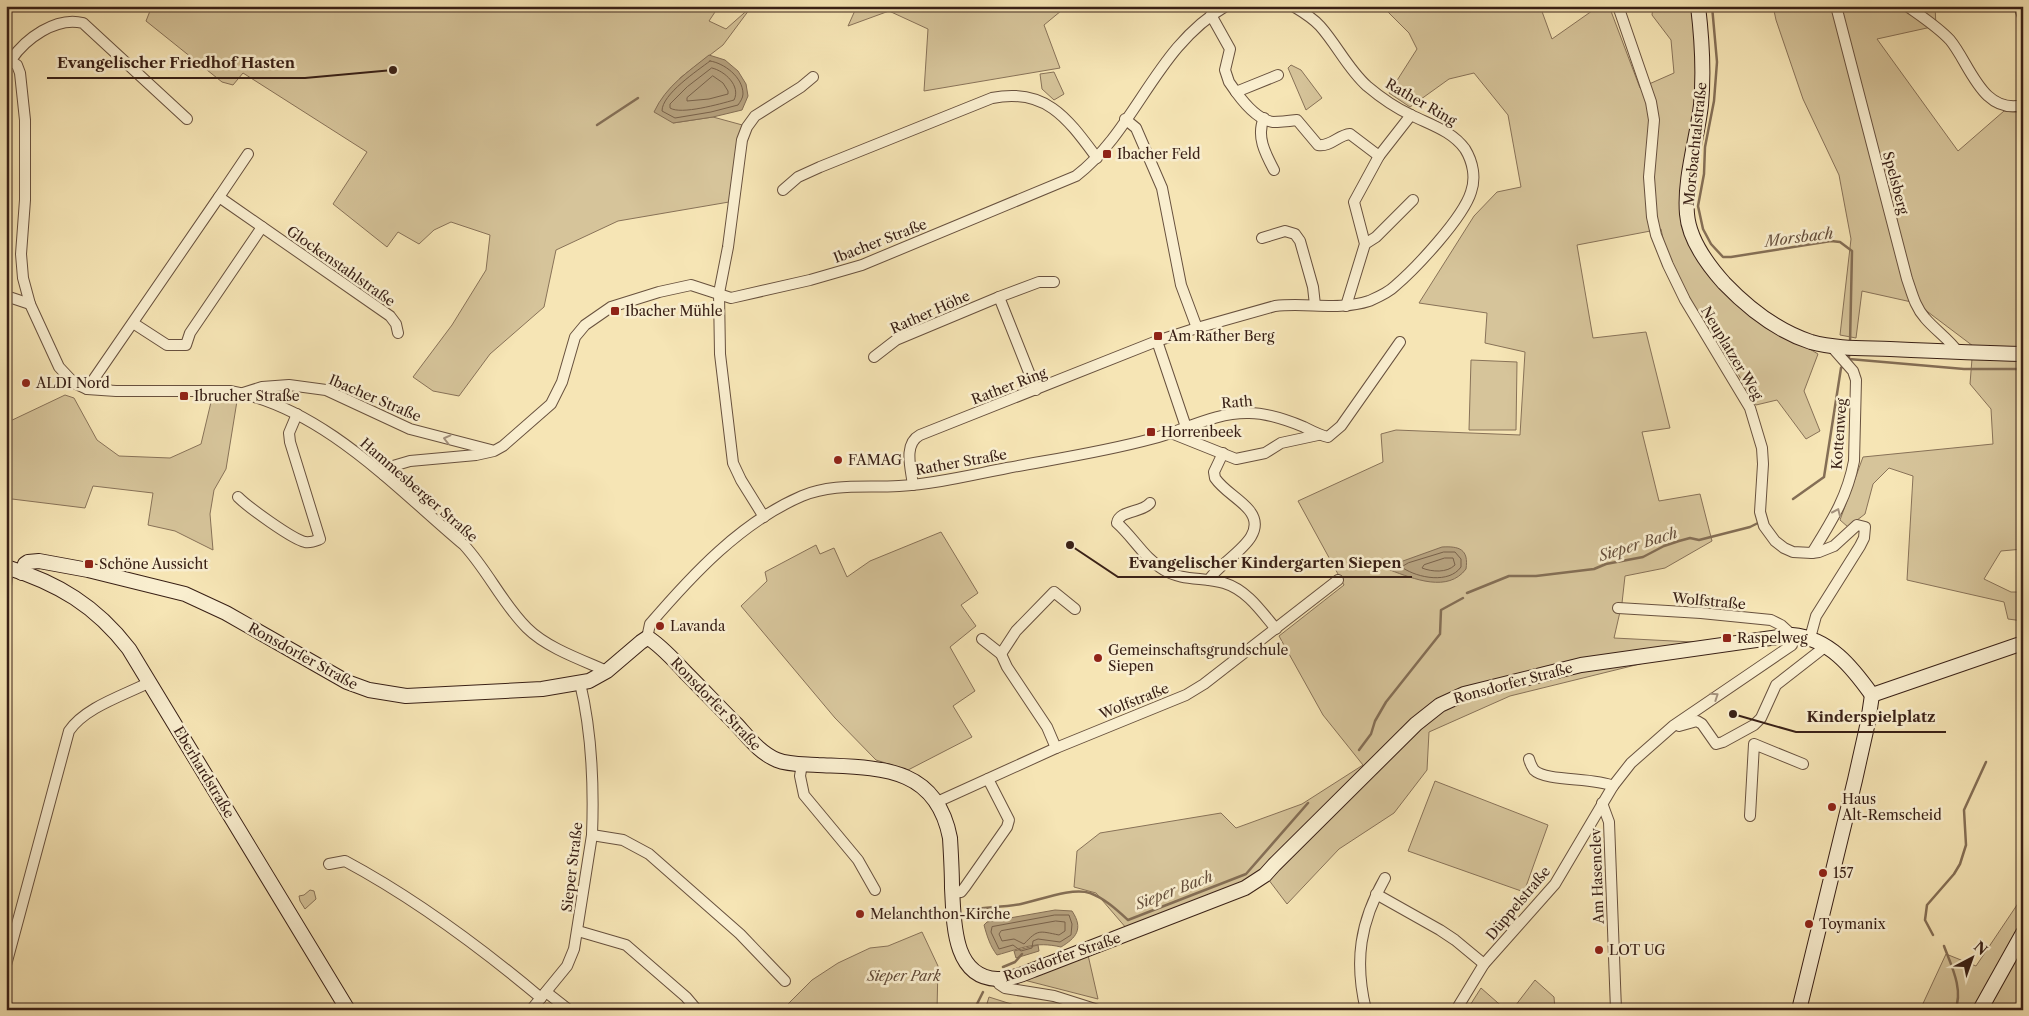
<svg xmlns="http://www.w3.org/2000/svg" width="2029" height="1016" font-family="'Libre Caslon Text',serif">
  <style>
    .green { fill: #d6c49a; stroke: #887258 }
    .water { fill: #b6a27f; stroke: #846e55 }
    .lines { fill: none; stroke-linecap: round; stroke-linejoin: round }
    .shore { stroke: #78614a; stroke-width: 1 }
    .stream { stroke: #846e55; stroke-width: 2.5 }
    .street-casing { stroke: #68513e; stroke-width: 12 }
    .secondary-casing { stroke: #392016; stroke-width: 16 }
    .street { stroke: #f9eecf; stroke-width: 10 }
    .secondary { stroke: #f9eecf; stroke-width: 14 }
    .oneway { stroke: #a3917c }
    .poi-dot { fill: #8f2418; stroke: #f9eecf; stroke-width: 2 }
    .labels { text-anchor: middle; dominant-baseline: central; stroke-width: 5; stroke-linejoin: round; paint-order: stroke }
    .street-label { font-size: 14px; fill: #392016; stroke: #f9eecf }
    .poi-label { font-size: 14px; fill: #392016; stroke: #f9eecf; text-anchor: start }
    .park-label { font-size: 14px; font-style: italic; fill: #604937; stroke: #f9eecf }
    .water-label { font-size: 15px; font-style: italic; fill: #654e3b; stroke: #f9eecf }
    .leader { fill: none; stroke: #392016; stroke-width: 2 }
    .callout-dot { fill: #392016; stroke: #f9eecf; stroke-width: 2 }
    .callout-label { font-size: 15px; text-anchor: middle; font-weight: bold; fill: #392016; stroke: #f9eecf; stroke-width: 5; stroke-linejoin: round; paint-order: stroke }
  </style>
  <rect width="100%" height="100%" fill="#f6e5b5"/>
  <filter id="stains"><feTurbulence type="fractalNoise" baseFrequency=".004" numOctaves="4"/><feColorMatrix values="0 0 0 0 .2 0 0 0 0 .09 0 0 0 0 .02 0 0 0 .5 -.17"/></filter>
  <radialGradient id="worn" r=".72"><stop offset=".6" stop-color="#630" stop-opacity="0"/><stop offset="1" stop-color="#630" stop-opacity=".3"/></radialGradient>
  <g class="green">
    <polygon points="152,6 719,6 709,21 726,29 752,6 723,45 680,78 673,123 713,117 746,126 729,202 618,221 556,250 544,307 490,354 459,396 433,391 413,377 452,325 486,270 490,235 451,222 434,230 419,244 398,232 387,247 333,204 367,152 243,73 233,85 222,82 146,21"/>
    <polygon points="857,6 1067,6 1044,25 1060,68 924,91 928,29 889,11 848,26"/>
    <polygon points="1382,6 1540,6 1552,39 1599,6 1609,6 1640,88 1674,73 1671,40 1652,15 1653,6 1694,6 1697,39 1695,112 1687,239 1711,279 1745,310 1818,354 1804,391 1820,431 1806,439 1777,400 1756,405 1730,360 1705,331 1669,267 1661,229 1577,245 1593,338 1646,332 1670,428 1642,432 1659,501 1700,494 1712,541 1665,568 1625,576 1622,603 1614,638 1693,642 1656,660 1510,696 1429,732 1427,770 1394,813 1339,849 1287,904 1265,875 1127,929 1096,893 1074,887 1077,851 1100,833 1221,813 1236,828 1302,804 1363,765 1323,715 1279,636 1344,585 1298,501 1383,462 1381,434 1396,430 1520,435 1525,352 1485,343 1487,313 1419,303 1474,216 1497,192 1521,187 1508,115 1474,73 1449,79 1410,107 1389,93 1417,49 1409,33"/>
    <polygon points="1773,6 1935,6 1936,26 1877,39 1958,151 2004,111 2023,113 2023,549 2001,551 1984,579 2011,592 2023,592 2023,621 2008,619 2004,602 1907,580 1913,476 1889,468 1873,484 1865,514 1848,527 1840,520 1863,457 1993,444 1991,409 1970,384 1973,346 1916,303 1862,291 1856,338 1840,335 1851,239 1839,175 1803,99 1776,20"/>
    <polygon points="1291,65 1301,70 1322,98 1306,110 1288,68"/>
    <polygon points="1054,72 1064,94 1054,100 1042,89 1040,74"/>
    <polygon points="1471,360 1517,362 1516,430 1469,430"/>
    <polygon points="65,395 74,398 97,440 119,456 170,458 201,444 212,398 237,401 226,469 214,490 210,514 213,550 175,531 148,525 153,493 93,486 85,508 12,499 6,512 6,423"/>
    <polygon points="941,532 978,593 961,605 976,626 950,647 975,691 953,706 972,737 908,770 876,760 835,718 741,606 767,581 765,572 816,545 820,554 834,548 847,577 870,561"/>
    <polygon points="1435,781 1548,825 1524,892 1408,851"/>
    <polygon points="310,890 314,891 316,899 305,909 300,901 299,896 304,895"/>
    <polygon points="2023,896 2023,1010 1920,1010 1946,954 1976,966"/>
    <polygon points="922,932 938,966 937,1010 782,1010 812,980 838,963 870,948 888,946"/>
    <polygon points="1088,955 1098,999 1024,980"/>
    <polygon points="1535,980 1554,997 1555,1010 1512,1010"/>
    <polygon points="1481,988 1506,1010 1467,1010"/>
    <polygon points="989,997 1030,1010 985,1010"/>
  </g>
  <g class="water">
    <path d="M709,55L725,60L738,71L746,84L748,96L742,110L713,117L673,123L654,112C666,86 688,72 709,55Z"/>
    <path d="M1442,547C1459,546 1469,549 1466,569C1448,593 1414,579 1390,570L1389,566Z"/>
    <path d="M1055,910L1072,911C1084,929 1076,938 1061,947C1035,941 1023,948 997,955C990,946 987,936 984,925L987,922Z"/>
    <polygon points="1038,945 1039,951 1016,958 1014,951"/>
  </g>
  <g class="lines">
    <g class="shore">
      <path d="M710,61C724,63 743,77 743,94C743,98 740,102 738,105L711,112L675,118L662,111C662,94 697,71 710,61Z"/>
      <path d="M712,68C725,71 741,86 734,100C720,104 681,115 670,108V104L687,87Z"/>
      <polygon points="713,76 723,83 728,91 728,94 709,99 687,101 687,98"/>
      <path d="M1444,552H1455L1461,559V567C1449,584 1418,578 1403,568V566L1408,563Z"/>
      <path d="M1445,558H1453L1455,565C1447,573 1432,572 1422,568L1424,565Z"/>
      <polygon points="1055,915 1069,915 1072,924 1071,935 1060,942 1038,939 1033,941 1032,948 1021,951 1013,945 999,949 991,932 992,927"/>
      <path d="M1056,921L1065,922V931L1059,935C1039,931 1038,929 1024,944L1014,939L1002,941L999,934L1001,931Z"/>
    </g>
    <g class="stream">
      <polyline points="1712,6 1717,62 1714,101 1705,147 1704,174 1698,206 1703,229 1711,244 1723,257 1731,257 1831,241 1840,242 1852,251 1850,344"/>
      <polyline points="597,125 638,98"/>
      <polyline points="1849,352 1849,359 1964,369 2023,369"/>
      <polyline points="1793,499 1824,477 1841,368 1845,364"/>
      <polyline points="1467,593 1509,576 1536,576 1594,569 1606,564 1643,557 1664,546 1679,541 1690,538 1699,540 1750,527 1758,523"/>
      <polyline points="2020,722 2023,720"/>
      <polyline points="1359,750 1371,734 1375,721 1386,702 1440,634 1441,610 1463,598"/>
      <path d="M969,915L974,909C990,907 1006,907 1021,904C1040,900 1072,887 1090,893C1104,898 1117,910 1128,920L1246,874L1308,803"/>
      <polyline points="1933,935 1925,920 1927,905 1954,874 1960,864 1966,845 1964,810 1986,762"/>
      <path d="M1944,946C1951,965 1964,990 1955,1010"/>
      <polyline points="1003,967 1015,962 1022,954"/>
      <polyline points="974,1010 983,992"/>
    </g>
    <defs>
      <g id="street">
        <polyline points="1618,6 1651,102 1654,120 1649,177 1652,217 1656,235 1668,265 1685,300 1750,408 1762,448 1763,464 1760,512 1764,526 1775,541 1784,548 1793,552 1812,553 1819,552 1834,546 1857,525 1865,527 1864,538 1860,546 1816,616 1810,638"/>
        <path d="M1836,6L1907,279C1912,293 1915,307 1925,318C1935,330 1949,339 1958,352"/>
        <path d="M1907,6C1921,16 1938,27 1950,40C1970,64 1982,115 2023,105"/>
        <polyline points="2019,6 2023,17"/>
        <polyline points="1211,15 1230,49 1225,70 1229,82 1236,92 1278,75"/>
        <path d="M6,58L17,65L20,73L25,120V200L21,254L23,278L30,304L59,367L74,383L87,389L116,391H230C322,407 395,487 464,545C488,571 502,603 527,628C547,648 582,660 607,671"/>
        <path d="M11,60C25,39 56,16 83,23L187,119"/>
        <path d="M1236,92C1244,103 1258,120 1273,122C1281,122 1289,121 1297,120L1318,145C1331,147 1338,135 1350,134L1379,156L1411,115"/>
        <path d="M1264,118C1256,136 1265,153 1274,170"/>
        <polyline points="1125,119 1136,128 1162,188 1181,285 1197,328"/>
        <path d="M783,190L798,177L820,167L992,98C1046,87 1068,119 1097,158"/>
        <polyline points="219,197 248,154"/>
        <polyline points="1262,238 1285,231 1295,234 1300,241 1313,287 1315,305"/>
        <polyline points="1365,244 1376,237 1413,200"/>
        <polyline points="6,296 30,304"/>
        <polyline points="1346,306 1365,244 1354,202 1379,156"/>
        <polyline points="133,323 167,345 186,345 190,333 262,227"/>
        <polyline points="1157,341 1186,427"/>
        <polyline points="874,357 896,340 999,297"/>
        <polyline points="87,389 219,197 390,316 396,324 398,333"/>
        <polyline points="1036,390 999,297 1039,282 1054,282"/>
        <polyline points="243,393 262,387 289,385 326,390 410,429 491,450"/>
        <polyline points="1171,433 1236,459 1265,453 1281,443 1318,435"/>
        <path d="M384,475L393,466L410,461L476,455L494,451L503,446L551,404L562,382L575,337L585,325L611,307L659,292L691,285L731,298L810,280L862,265L1076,176C1137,129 1155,47 1226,6"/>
        <path d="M913,485C911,469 903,444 920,435L1157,341L1197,328L1275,306C1306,302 1338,311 1369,301C1378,297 1388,293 1395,286C1416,268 1463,218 1471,192C1476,178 1473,162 1465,149C1452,131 1431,125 1411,115C1396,108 1380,97 1367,86C1348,69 1337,45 1320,26C1313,18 1303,12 1293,6"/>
        <path d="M238,497C248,507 292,539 305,542C311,543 315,541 320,539L290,442L289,433L297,414"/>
        <path d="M1150,503C1142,513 1119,510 1117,523C1133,537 1145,559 1164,570C1182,581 1204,577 1224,583C1247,590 1261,611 1276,629"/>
        <polyline points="764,517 741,480 733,463 720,354 719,293 728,247 742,140 747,127 755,116 801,87 813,77"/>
        <path d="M1812,553C1831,522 1847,498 1854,461L1856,380L1853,371L1831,346"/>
        <path d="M1209,580C1220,560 1272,538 1249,510C1239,498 1224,491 1215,478L1214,472L1223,453"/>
        <polyline points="6,586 8,568"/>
        <path d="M647,638L650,624C692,575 741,522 802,496C833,483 866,488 899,486C935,484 971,475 1007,468C1055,459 1103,452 1151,439C1183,431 1215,412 1249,413C1267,413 1287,420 1304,427C1312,431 1319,435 1328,437L1341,426L1400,342"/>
        <polyline points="982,639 1001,654 1007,667 1047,727 1056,748"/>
        <polyline points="1001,654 1016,631 1054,592 1075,609"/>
        <polyline points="1679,726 1697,721 1702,724 1716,744 1723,742 1754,725 1761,718 1776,685 1826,646"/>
        <path d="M1529,759C1530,763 1532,767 1534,770C1546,782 1594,777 1613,786"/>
        <polyline points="802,764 800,776 804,795 858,860 875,890"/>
        <polyline points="937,802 1056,748 1186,695 1204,684 1338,580"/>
        <polyline points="1602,803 1609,822 1616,1010"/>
        <polyline points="1750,816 1754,744 1803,764"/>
        <polyline points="592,835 623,840 649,854 740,934 785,981"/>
        <path d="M329,864L345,861C416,899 479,946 541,998"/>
        <polyline points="953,893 961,892 965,887 1007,827 1009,820 988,779"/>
        <polyline points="1376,894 1440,930 1455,940 1484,964"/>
        <polyline points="578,931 626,945 686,997 697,1010"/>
        <path d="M6,965L69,731C85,707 125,695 150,682"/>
        <polyline points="996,979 999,984 1005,988 1054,996 1098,1010"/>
        <polyline points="546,992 569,1010"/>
        <path d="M531,1010L567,966L574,949L592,835C594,784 592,733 580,683"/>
        <path d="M1366,1010C1354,961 1360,922 1385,878"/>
        <polyline points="1456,1010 1484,964 1555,884 1613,786 1631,763 1673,726 1792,645 1792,635 1781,625 1771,620 1701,613 1618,608"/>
      </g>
      <g id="secondary">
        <path d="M1698,6C1702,39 1704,72 1701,105C1697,140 1684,178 1687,214C1689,240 1707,264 1724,283C1748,308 1777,331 1811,342C1836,349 1864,348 1890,349C1934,351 1979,353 2023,354"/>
        <path d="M6,567C58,583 96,606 129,649L348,1010"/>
        <path d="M22,573L25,564L28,562L39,561L88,570L185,594L226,613L347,682L369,690L406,696L542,689L589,681L607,671L641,642L647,638L650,639C663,648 675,661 686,673C703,690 720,708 737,725C749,738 760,753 777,760C789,765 805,764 818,765C878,768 936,765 950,838C951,855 952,871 952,888C954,920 952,977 997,979C1012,980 1027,972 1041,967L1245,888L1265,875L1274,865L1416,724L1440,705L1464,694L1581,665L1792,635C1829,638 1852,667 1872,695"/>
        <polyline points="1872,695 2023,643"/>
        <polyline points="1799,1010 1855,780 1868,722 1872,695"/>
        <polyline points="1980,1010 2023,933"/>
      </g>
    </defs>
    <use href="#street" class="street-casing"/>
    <use href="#secondary" class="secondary-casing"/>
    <use href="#street" class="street"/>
    <use href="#secondary" class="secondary"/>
  </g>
  <defs><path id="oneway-chevron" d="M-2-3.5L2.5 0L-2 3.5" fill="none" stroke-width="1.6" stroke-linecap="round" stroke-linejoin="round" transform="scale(1.25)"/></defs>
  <g class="oneway">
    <use href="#oneway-chevron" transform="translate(447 439) rotate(-166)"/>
    <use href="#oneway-chevron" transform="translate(1837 512) rotate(-66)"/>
    <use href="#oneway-chevron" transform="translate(1715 696) rotate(-34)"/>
  </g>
  <g class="poi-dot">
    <rect x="1102" y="149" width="10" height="10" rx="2.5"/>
    <rect x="610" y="306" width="10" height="10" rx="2.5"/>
    <rect x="1153" y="331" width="10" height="10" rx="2.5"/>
    <circle cx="26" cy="383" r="5"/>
    <rect x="179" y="391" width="10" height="10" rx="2.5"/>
    <rect x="1146" y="427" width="10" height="10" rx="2.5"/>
    <circle cx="838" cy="460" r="5"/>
    <rect x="84" y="559" width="10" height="10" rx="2.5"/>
    <circle cx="660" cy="626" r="5"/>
    <rect x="1722" y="633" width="10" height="10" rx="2.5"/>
    <circle cx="1098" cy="658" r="5"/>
    <circle cx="1832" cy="807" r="5"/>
    <circle cx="1823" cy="873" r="5"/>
    <circle cx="860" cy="914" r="5"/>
    <circle cx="1809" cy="924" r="5"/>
    <circle cx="1599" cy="950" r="5"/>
  </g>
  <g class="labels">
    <g class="street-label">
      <text transform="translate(1421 102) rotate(30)">Rather Ring</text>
      <text transform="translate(1695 144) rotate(-84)">Morsbachtalstraße</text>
      <text transform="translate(1896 183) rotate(75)">Spelsberg</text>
      <text transform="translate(880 241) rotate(-21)">Ibacher Straße</text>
      <text transform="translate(341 266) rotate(35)">Glockenstahlstraße</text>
      <text transform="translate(930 312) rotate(-24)">Rather Höhe</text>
      <text transform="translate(1732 353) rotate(59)">Neuplatzer Weg</text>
      <text transform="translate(1009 386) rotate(-21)">Rather Ring</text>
      <text transform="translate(375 398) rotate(23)">Ibacher Straße</text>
      <text transform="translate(1237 402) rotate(-5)">Rath</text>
      <text transform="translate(1839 434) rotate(-86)">Kottenweg</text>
      <text transform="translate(961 462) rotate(-10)">Rather Straße</text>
      <text transform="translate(419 490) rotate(41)">Hammesberger Straße</text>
      <text transform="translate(1709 601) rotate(5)">Wolfstraße</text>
      <text transform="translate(303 656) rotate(29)">Ronsdorfer Straße</text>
      <text transform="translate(1513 683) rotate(-15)">Ronsdorfer Straße</text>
      <text transform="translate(1134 701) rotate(-22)">Wolfstraße</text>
      <text transform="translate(716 704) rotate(46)">Ronsdorfer Straße</text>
      <text transform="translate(204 772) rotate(59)">Eberhardstraße</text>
      <text transform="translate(572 867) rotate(-83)">Sieper Straße</text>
      <text transform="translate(1597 876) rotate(-92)">Am Hasenclev</text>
      <text transform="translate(1518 903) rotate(-50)">Düppelstraße</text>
      <text transform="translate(1062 957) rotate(-19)">Ronsdorfer Straße</text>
    </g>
    <g class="poi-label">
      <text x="1117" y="154">Ibacher Feld</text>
      <text x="625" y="311">Ibacher Mühle</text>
      <text x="1168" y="336">Am Rather Berg</text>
      <text x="36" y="383">ALDI Nord</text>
      <text x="194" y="396">Ibrucher Straße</text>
      <text x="1161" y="432">Horrenbeek</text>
      <text x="848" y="460">FAMAG</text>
      <text x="99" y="564">Schöne Aussicht</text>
      <text x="670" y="626">Lavanda</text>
      <text x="1737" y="638">Raspelweg</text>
      <text x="1108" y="650">Gemeinschaftsgrundschule<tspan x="1108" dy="16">Siepen</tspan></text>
      <text x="1842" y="799">Haus<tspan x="1842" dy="16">Alt-Remscheid</tspan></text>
      <text x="1833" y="873">157</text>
      <text x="870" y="914">Melanchthon-Kirche</text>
      <text x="1819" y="924">Toymanix</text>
      <text x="1609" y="950">LOT UG</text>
    </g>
    <g class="park-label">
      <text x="904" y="976">Sieper Park</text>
    </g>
    <g class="water-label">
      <text transform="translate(1799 237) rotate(-7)">Morsbach</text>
      <text transform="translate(1638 544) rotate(-17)">Sieper Bach</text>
      <text transform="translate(1174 890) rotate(-21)">Sieper Bach</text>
    </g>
  </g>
  <path class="leader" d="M393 70L305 78H47M1070 545L1118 577H1412M1733 714L1796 732H1946"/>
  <g class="callout-dot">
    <circle cx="393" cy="70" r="5"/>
    <circle cx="1070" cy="545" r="5"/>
    <circle cx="1733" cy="714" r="5"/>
  </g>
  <g class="callout-label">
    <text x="176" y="68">Evangelischer Friedhof Hasten</text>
    <text x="1265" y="568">Evangelischer Kindergarten Siepen</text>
    <text x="1871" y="722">Kinderspielplatz</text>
  </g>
  <rect width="2029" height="1016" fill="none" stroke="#f6e5b5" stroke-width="25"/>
  <rect x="8" y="8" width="2014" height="1001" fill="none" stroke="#392016" stroke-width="2.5"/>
  <rect x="12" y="12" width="2004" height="991" fill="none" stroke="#392016"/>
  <g transform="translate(1972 958) rotate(41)" stroke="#f9eecf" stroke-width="4" paint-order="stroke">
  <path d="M0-4L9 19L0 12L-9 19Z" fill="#392016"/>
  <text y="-8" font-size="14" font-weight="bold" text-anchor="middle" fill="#392016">N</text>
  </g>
  <rect width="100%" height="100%" filter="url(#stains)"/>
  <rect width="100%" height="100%" fill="url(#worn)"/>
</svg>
